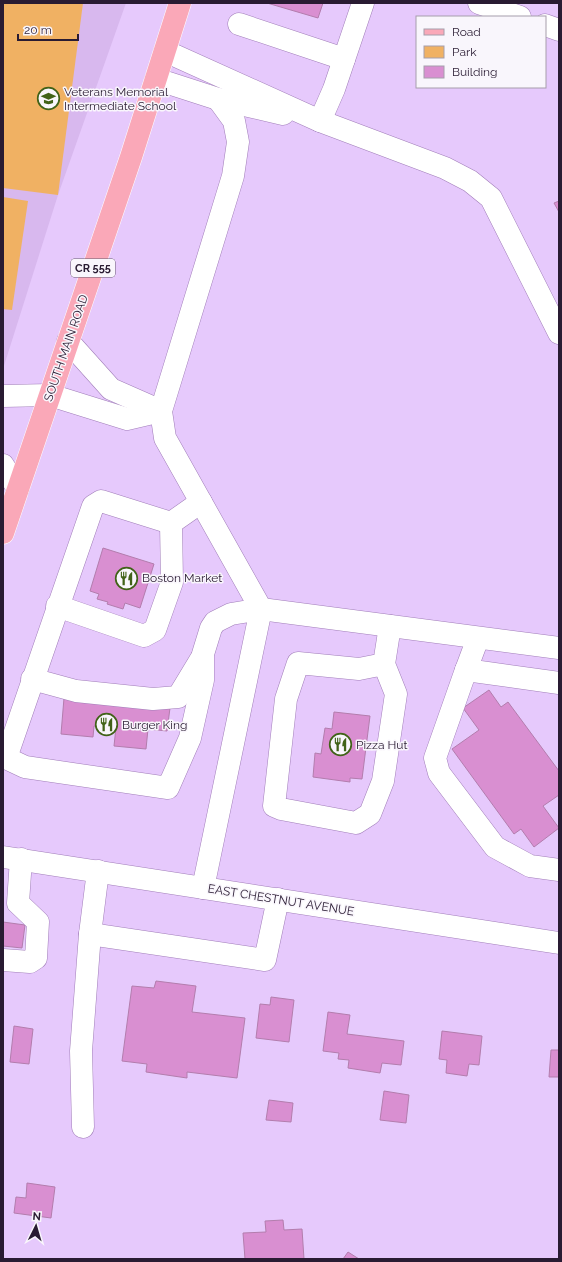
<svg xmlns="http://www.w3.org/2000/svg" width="562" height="1262" font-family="Raleway,sans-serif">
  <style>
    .built { fill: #d8b8ee }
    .green { fill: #f0b163 }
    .building { fill: #d98fd1; stroke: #b37dad }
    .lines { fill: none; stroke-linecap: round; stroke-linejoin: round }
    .minor-casing { stroke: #a17eb9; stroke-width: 23 }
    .major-casing { stroke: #fff; stroke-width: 23 }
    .minor { stroke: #fff; stroke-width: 22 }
    .major { stroke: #faa8b8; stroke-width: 22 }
    .labels { text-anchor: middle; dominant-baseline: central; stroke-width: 3; stroke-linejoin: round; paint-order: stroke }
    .shield { fill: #f9f6fc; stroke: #675d6f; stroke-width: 1 }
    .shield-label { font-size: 11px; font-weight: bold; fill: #291b32 }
    .poi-label { font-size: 12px; fill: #291b32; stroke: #f9f6fc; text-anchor: start }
    .street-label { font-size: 12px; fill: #291b32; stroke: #f9f6fc }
  </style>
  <rect width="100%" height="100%" fill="#e6c9fc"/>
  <polygon class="built" points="3,3 126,3 58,195 3,369"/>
  <g class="green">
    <polygon points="3,3 83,3 58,195 3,188"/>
    <polygon points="3,197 28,201 12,310 3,309"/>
  </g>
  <g class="building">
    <polygon points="267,3 323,3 318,18"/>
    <polygon points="559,201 559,212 554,203"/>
    <polygon points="103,548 154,564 140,608 125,603 123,609 107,604 108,602 97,599 99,594 90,591"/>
    <polygon points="489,690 501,707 508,702 559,771 559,795 543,806 559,828 534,847 521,829 514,834 452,749 479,730 463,708"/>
    <polygon points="64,698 170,708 167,731 148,729 146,749 114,746 116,727 94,726 93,737 61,734"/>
    <polygon points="334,712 370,716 362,779 350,778 350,782 313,777 315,753 321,754 325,728 332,729"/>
    <polygon points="3,922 25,925 22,948 3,946"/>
    <polygon points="156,981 196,986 192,1012 245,1018 237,1078 187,1072 187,1078 146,1072 147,1064 122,1061 132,986 154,988"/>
    <polygon points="271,997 294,1000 289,1042 256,1038 260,1004 270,1005"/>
    <polygon points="328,1012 350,1015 347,1034 404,1041 401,1065 382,1063 380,1073 348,1068 349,1060 338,1059 339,1053 323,1051"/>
    <polygon points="14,1026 33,1029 29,1064 10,1062"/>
    <polygon points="442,1031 482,1036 479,1065 469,1064 467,1076 446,1073 447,1060 439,1059"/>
    <polygon points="551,1050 559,1050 559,1077 549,1077"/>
    <polygon points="384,1091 409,1095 406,1123 380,1120"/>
    <polygon points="269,1100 293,1103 291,1122 266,1120"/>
    <polygon points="27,1183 55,1187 51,1218 14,1213 16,1197 26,1198"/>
    <polygon points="283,1220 284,1230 302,1229 304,1259 245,1259 243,1233 266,1232 265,1221"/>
    <polygon points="348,1252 359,1259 343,1259"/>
  </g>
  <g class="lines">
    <defs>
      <g id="minor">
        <polyline points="479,3 520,17"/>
        <polyline points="239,24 344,59"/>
        <polyline points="545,25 559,30"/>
        <polyline points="165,51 320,121 445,168 470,181 491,198 559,333"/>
        <polyline points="156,79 218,99 283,114"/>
        <polyline points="218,99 234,121 238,142 233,176 161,411 165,438 261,609 559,648"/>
        <polyline points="320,121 334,89 363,3"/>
        <polyline points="68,341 111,389 161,411"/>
        <polyline points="3,396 50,395 127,419 161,411"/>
        <polyline points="3,465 18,489"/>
        <polyline points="171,523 101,501 93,506 6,758 25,767 168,788 190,738 203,680 203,654 211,628 215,622 231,614 261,609 203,888"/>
        <polyline points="171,523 201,502"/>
        <polyline points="57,606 144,636 155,630 172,582 171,523"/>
        <polyline points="478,638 466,670 559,683"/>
        <polyline points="384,664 359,669 298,663 286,699 274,806 281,809 356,823 370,814 383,781 396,694 384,664 390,626"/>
        <polyline points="466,670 435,758 439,773 495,847 530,866 559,870"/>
        <polyline points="32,679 76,691 153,699 178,697 201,659"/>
        <polyline points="3,857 559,943"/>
        <polyline points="90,934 265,960 278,899"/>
        <polyline points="3,960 30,962 36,958 38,922 18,903 21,859"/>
        <polyline points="83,1127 81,1051 90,934 98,871"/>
      </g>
      <polyline id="major" points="3,533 131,157 180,3"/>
    </defs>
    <use href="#minor" class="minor-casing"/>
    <use href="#major" class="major-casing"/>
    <use href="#minor" class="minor"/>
    <use href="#major" class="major"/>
  </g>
  <defs>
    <symbol id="school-ring" viewBox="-11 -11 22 22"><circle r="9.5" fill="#f9f6fc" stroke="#416218" stroke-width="1.5"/><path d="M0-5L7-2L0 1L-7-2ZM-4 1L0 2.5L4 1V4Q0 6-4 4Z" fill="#416218"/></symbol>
    <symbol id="restaurant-ring" viewBox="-11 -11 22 22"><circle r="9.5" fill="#f9f6fc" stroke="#416218" stroke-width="1.5"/><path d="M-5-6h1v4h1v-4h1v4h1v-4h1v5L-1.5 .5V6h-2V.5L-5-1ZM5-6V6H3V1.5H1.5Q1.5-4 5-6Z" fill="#416218"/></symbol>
  </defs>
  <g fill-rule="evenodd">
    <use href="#school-ring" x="36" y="86" width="25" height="25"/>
    <use href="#restaurant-ring" x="114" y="566" width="25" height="25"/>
    <use href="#restaurant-ring" x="94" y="712" width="25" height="25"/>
    <use href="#restaurant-ring" x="328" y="732" width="25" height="25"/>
  </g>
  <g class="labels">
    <rect class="shield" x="71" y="259" width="44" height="18" rx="3"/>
    <g class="shield-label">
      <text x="93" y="268">CR 555</text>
    </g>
    <g class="poi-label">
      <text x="64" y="92">Veterans Memorial<tspan x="64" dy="14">Intermediate School</tspan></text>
      <text x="142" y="578">Boston Market</text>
      <text x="122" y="725">Burger King</text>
      <text x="356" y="745">Pizza Hut</text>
    </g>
    <g class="street-label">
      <text transform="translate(66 348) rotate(-71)">SOUTH MAIN ROAD</text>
      <text transform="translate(281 900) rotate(9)">EAST CHESTNUT AVENUE</text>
    </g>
  </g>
  <rect width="562" height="1262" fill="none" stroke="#291b32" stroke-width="8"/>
  <rect x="416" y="16" width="130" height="72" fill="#f9f6fc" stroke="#a69eab"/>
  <rect x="424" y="29" width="20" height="6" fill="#faa8b8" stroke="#a69eab"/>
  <text x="452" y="36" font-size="12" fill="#291b32">Road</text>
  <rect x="424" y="46" width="20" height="12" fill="#f0b163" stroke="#a69eab"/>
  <text x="452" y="56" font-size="12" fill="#291b32">Park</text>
  <rect x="424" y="66" width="20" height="12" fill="#d98fd1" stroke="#a69eab"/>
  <text x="452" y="76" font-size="12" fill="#291b32">Building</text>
  <g transform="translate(36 1226) rotate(5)" stroke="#f9f6fc" stroke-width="3" paint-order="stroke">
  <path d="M0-3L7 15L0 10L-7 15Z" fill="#291b32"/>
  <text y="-6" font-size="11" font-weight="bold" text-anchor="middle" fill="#291b32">N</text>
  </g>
  <path d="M18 34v6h60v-6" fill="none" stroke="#291b32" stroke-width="2"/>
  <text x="24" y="34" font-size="12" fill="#291b32" stroke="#f9f6fc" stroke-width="3" paint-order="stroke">20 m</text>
</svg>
